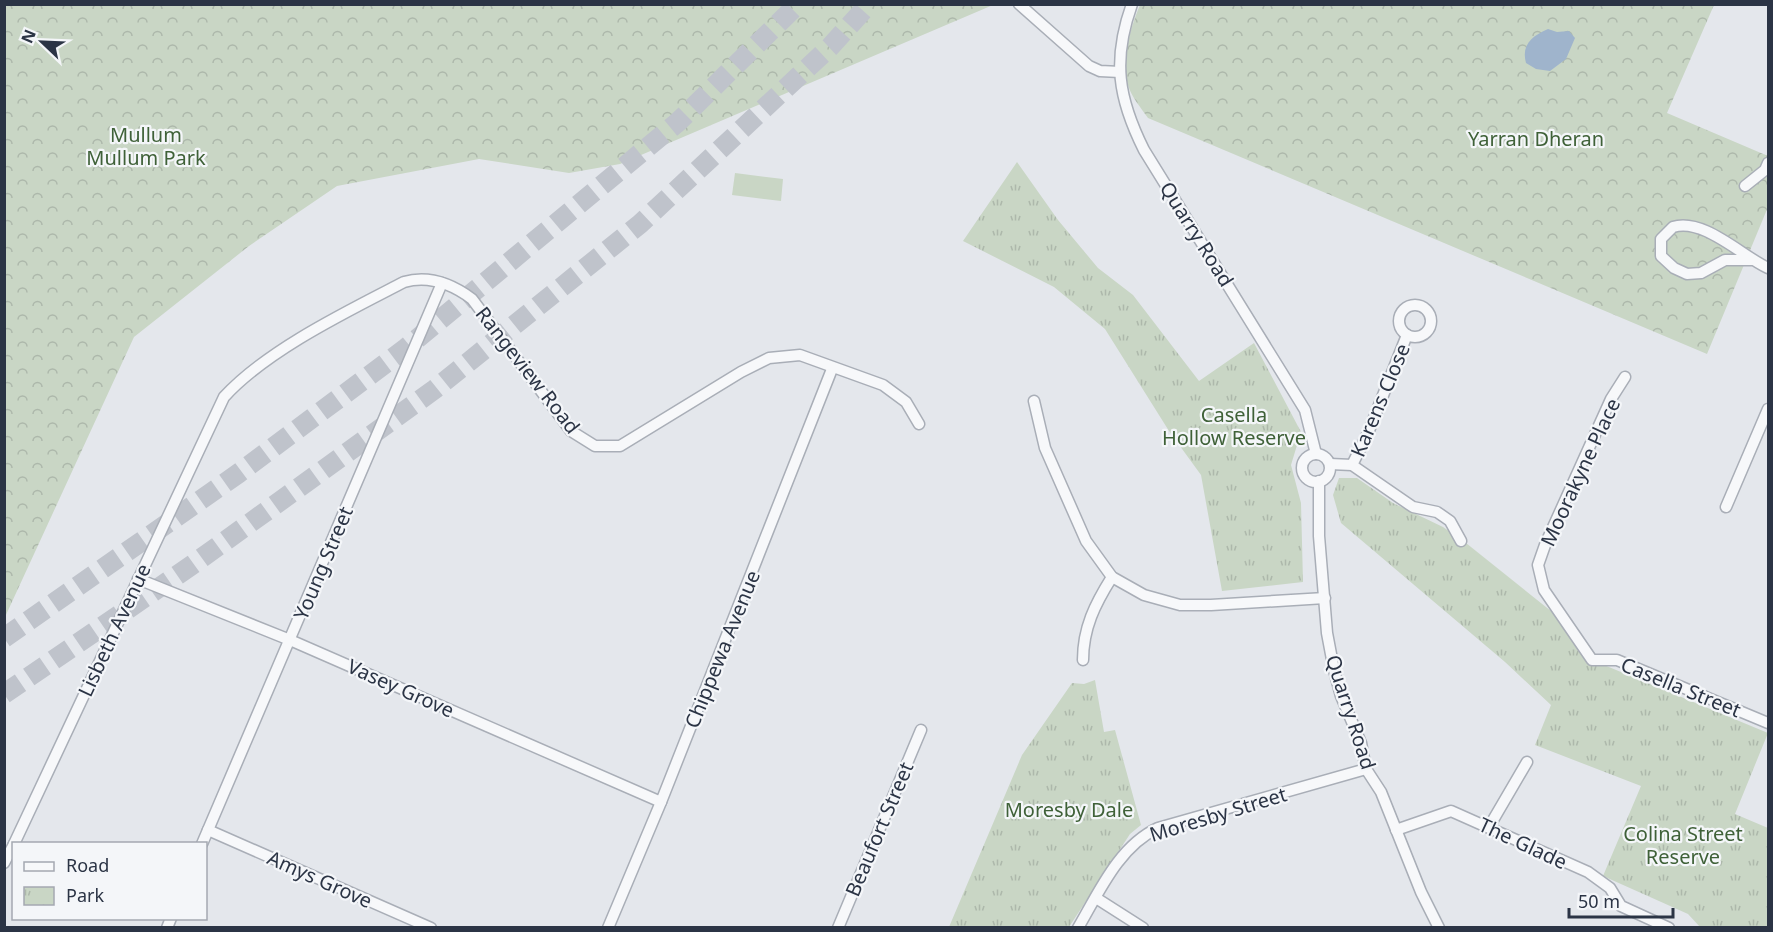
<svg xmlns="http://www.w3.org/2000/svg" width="1773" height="932" font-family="'Noto Sans',sans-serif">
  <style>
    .forest { fill: url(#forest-crowns) }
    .park { fill: url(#park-tufts) }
    .garden { fill: #c9d6c5 }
    .water { fill: #9fb4cc }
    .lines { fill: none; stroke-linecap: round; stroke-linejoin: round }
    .motorway-tunnel { stroke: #bfc3cb; stroke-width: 20; stroke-dasharray: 20 10; stroke-linecap: butt }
    .minor-casing { stroke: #a9aeb7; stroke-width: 13 }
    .minor { stroke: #f7f8fa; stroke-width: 10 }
    .labels { text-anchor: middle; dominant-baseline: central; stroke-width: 4.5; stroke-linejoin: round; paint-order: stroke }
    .park-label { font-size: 20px; fill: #3f6138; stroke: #f4f6f9 }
    .street-label { font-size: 20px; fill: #2b3445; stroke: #f4f6f9 }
  </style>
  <defs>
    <pattern id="forest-crowns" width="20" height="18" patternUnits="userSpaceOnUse" patternTransform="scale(1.5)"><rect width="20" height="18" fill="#c9d6c5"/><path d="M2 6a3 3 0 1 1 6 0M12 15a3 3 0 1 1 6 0" fill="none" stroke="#adb8ab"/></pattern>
    <pattern id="park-tufts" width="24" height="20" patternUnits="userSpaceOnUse" patternTransform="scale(1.5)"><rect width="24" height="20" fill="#c9d6c5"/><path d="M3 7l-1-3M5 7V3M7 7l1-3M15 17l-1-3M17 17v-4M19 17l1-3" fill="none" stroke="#adb8ab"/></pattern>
  </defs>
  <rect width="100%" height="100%" fill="#e4e7ec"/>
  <g class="forest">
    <polygon points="5,4 993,4 993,5 620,164 569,173 479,159 337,186 249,246 134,337 5,617"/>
    <path d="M1140,5H1714L1667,113L1768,156V207L1707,354L1148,118C1141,108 1131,96 1128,85C1120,62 1131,26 1140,5Z"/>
  </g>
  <g class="park">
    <polygon points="1017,162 1058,220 1098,268 1133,295 1199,381 1254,343 1301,432 1291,465 1301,503 1303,582 1222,591 1201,475 1169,431 1105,329 1054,287 963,241"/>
    <polygon points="1339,478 1357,478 1393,503 1443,527 1466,543 1566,623 1592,660 1768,733 1735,814 1768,828 1768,927 1700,927 1688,914 1603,876 1641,786 1535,745 1551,705 1505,662 1341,523 1333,495"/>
    <polygon points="1095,680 1104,732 1115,730 1141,825 1130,834 1069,927 949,927 1022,755 1072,683 1084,684"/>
  </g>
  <polygon class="garden" points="735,173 783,179 781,201 732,195"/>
  <path class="water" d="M1548,29L1557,32L1569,31L1575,38L1566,59L1550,71L1536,69L1526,63C1521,45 1532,36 1548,29Z"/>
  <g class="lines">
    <g class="motorway-tunnel">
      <polyline points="4,638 239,473 406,348 678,122 798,4"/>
      <polyline points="4,694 192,565 435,389 640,224 830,47 869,4"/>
    </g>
    <defs>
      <g id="minor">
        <polyline points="1019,4 1089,66 1100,71 1120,72"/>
        <path d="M1132,4C1112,60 1118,98 1144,150L1305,410L1316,454"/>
        <polyline points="1745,186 1765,170 1768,163"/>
        <path d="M1751,260H1725L1701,273L1687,274L1674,268L1661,256V239L1673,227C1703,217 1743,257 1768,268"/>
        <circle cx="1415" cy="321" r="16"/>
        <polyline points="1625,377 1611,399 1545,545 1538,565 1544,590 1592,660 1617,660 1768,723"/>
        <polyline points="1034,401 1045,448 1086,541 1112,577 1144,595 1180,605 1211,605 1325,598"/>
        <circle cx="1316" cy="468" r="14"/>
        <polyline points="1330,464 1352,465 1413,507 1437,512 1450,521 1461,541"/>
        <polyline points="1352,465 1368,433 1407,335"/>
        <polyline points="1319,481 1319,536 1327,633 1334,670 1341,696 1361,743 1366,769 1381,792 1421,892 1439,928"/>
        <polyline points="1726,507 1768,409"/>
        <polyline points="138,579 290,640 661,802"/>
        <path d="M1083,660C1083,628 1095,604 1112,577"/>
        <polyline points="1489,827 1527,762"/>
        <polyline points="208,830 431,928"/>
        <polyline points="1396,830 1451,811 1588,872 1610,888 1621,906 1669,928"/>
        <path d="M14,844L224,397C267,350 346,312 404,282C429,275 452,284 472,299L571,431L595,446H620L741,372L769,358L800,355L883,385L906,402L919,424"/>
        <polyline points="202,844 442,283"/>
        <polyline points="4,863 14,844"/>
        <polyline points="1096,898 1143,928"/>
        <polyline points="167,928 171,918"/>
        <polyline points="608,928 661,802 832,369"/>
        <polyline points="838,928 921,730"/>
        <path d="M1078,928C1099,892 1119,846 1158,828L1366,769"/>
      </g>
    </defs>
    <use href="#minor" class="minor-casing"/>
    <use href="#minor" class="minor"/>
  </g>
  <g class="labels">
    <g class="park-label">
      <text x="146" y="134">Mullum<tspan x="146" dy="23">Mullum Park</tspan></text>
      <text x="1536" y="138">Yarran Dheran</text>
      <text x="1234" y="414">Casella<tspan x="1234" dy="23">Hollow Reserve</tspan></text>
      <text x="1069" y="809">Moresby Dale</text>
      <text x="1683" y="833">Colina Street<tspan x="1683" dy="23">Reserve</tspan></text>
    </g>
    <g class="street-label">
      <text transform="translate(1197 234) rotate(58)">Quarry Road</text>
      <text transform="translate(528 370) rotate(52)">Rangeview Road</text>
      <text transform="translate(1380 400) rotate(-67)">Karens Close</text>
      <text transform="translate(1580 472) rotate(-65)">Moorakyne Place</text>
      <text transform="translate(323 563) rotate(-67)">Young Street</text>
      <text transform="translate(114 630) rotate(-65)">Lisbeth Avenue</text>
      <text transform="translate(722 649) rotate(-68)">Chippewa Avenue</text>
      <text transform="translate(1681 687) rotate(22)">Casella Street</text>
      <text transform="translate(401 688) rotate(24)">Vasey Grove</text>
      <text transform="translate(1351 712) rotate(72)">Quarry Road</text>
      <text transform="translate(1218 814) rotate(-17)">Moresby Street</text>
      <text transform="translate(879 829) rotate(-67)">Beaufort Street</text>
      <text transform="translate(1523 843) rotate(25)">The Glade</text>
      <text transform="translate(320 879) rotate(24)">Amys Grove</text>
    </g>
  </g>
  <rect width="1773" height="932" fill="none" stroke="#2b3445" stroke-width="12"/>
  <rect x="12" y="842" width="195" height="78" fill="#f4f6f9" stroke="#a4a8b1" stroke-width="1.5"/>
  <rect x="24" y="862" width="30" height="9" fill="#f7f8fa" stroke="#a4a8b1" stroke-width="1.5"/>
  <text x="66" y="872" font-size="18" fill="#2b3445">Road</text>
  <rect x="24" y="887" width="30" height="18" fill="url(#park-tufts)" stroke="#a4a8b1" stroke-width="1.5"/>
  <text x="66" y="902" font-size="18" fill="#2b3445">Park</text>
  <g transform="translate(42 42) rotate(293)" stroke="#f4f6f9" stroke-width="4.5" paint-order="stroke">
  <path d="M0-4.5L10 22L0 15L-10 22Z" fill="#2b3445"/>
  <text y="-9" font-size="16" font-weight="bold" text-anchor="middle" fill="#2b3445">N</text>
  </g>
  <path d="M1569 908v9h104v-9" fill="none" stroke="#2b3445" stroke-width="3"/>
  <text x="1578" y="908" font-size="18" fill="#2b3445" stroke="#f4f6f9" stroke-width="4.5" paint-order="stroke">50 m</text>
</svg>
